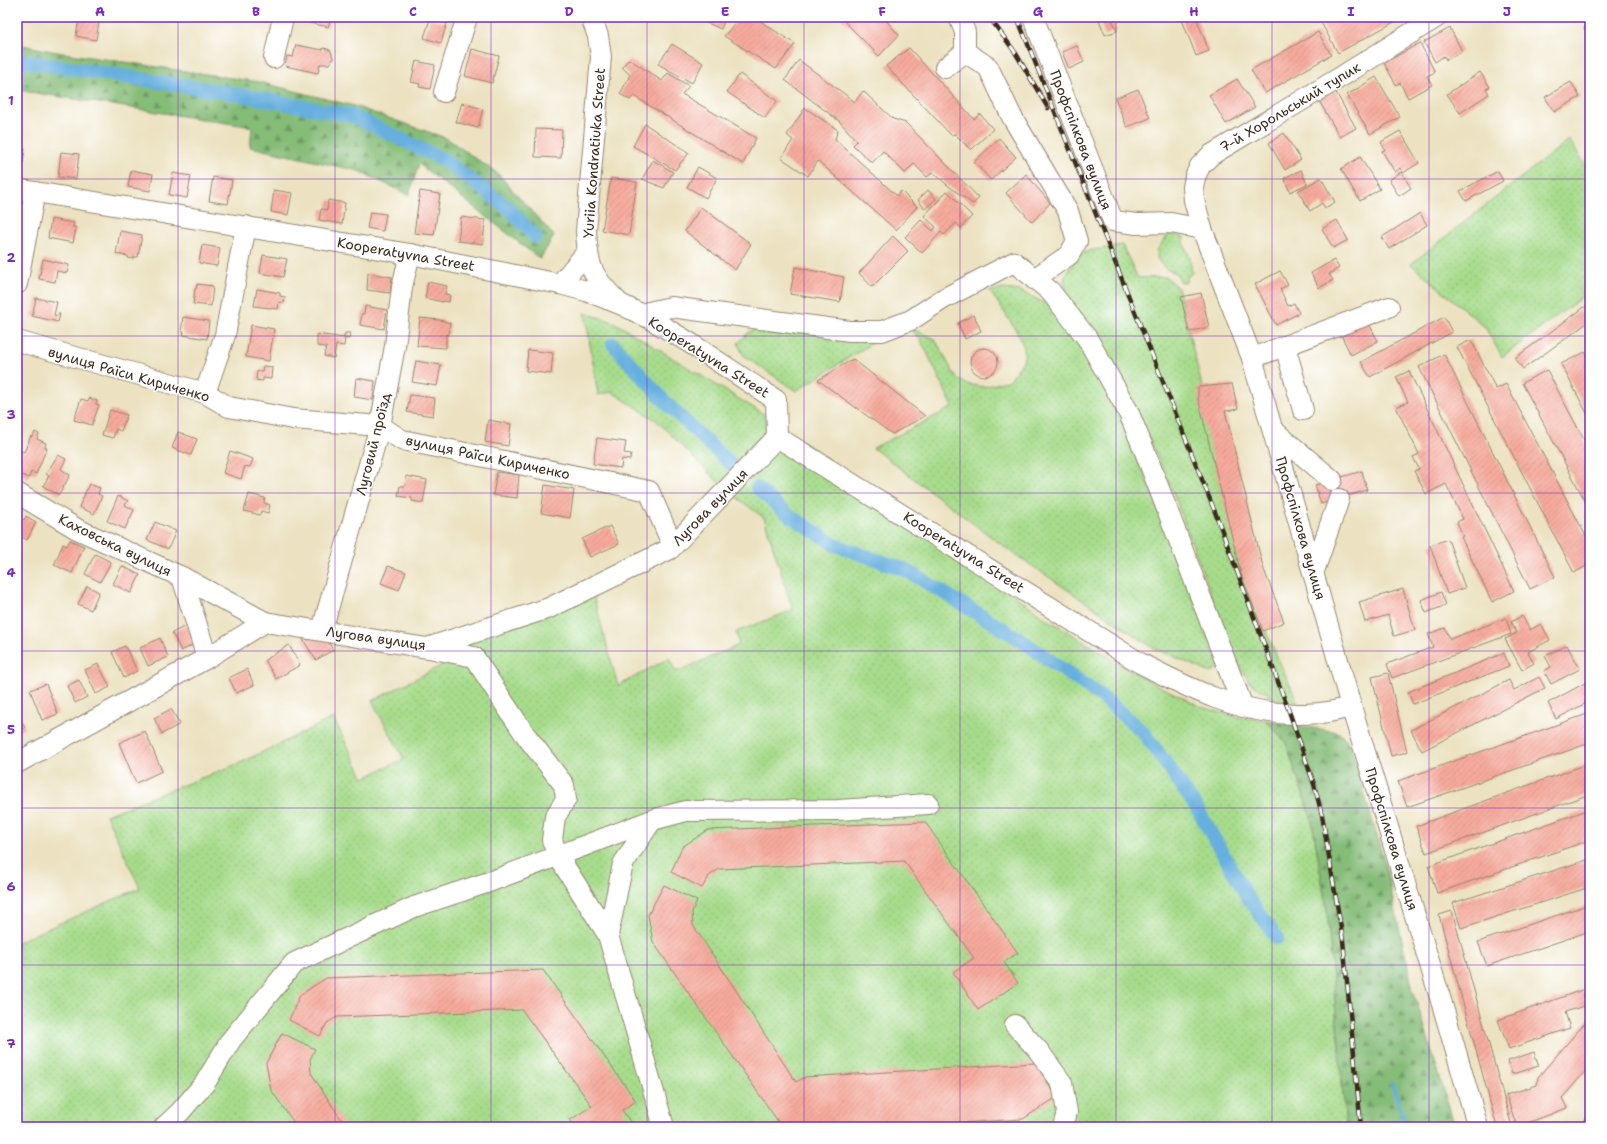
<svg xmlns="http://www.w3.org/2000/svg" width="1607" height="1144" font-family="'Shantell Sans',sans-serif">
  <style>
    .grass { fill: url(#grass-dots); stroke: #718355 }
    .forest { fill: url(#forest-firs); stroke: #60734b }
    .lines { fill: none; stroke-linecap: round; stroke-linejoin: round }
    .stream { stroke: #66afde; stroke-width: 4 }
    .canal { stroke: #66afde; stroke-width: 14 }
    .building { fill: url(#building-hatch) }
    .minor-casing { stroke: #948670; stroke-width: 22 }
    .minor { stroke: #fff; stroke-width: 20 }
    .rail-casing { stroke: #3b2a1e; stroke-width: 4.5 }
    .rail { stroke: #fff; stroke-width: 3; stroke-dasharray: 9; stroke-linecap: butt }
    .grid { fill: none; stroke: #7b2cbf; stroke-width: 1; stroke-opacity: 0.55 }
    .labels { text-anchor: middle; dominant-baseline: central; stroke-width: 3; stroke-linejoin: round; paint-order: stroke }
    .street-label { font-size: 14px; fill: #3b2a1e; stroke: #fff }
    .neatline { fill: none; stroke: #7b2cbf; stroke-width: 1.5 }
    .grid-label { font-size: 13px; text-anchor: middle; font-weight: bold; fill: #7b2cbf }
  </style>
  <defs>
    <pattern id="grass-dots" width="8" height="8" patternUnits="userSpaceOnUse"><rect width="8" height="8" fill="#a7dc8c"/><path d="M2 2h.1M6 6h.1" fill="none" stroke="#91bd78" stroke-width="1.8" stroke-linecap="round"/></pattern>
    <pattern id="forest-firs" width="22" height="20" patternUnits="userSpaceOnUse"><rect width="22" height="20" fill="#85bc78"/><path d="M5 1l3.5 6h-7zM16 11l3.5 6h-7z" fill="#6e9962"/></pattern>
    <pattern id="building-hatch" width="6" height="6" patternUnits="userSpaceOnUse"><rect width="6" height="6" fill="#f6aa9c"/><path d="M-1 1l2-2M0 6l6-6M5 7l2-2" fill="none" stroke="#d49286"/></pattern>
  </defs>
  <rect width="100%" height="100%" fill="#fff"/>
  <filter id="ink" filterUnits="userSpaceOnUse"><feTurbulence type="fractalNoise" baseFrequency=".025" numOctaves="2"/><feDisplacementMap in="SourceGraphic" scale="8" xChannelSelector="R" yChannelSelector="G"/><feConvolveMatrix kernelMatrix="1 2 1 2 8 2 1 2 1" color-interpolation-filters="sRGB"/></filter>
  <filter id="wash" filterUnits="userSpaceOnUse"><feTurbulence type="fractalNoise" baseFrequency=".012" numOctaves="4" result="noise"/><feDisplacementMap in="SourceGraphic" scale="16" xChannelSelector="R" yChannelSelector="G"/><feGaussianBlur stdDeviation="0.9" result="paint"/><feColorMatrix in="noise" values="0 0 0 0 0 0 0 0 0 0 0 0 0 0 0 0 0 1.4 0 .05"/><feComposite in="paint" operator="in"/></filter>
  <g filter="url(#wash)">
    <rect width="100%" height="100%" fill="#ece2c1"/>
    <g class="grass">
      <polygon points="1569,140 1590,171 1590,291 1502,357 1485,327 1411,264"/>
      <polygon points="1169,234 1184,237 1184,244 1190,258 1192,273 1187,277 1186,282 1181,282 1176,273 1166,269 1157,259 1158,249"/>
      <polygon points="1122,245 1138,278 1166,277 1178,288 1202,386 1202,398 1245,576 1267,634 1298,703 1276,699 1250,683 1235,658 1171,487 1136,409 1066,293 1064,278 1077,257 1088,251"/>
      <polygon points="1005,289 1020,291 1045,303 1064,320 1080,343 1125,425 1219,666 1211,673 1152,647 1010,551 873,448 953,407 919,336 917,337 911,328 935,339 955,376 966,384 984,387 1010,380 1024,360 1024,348 1019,335 997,301 989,291"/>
      <polygon points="585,313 614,322 770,418 949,546 1044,617 1143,678 1202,707 1237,717 1266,720 1286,743 1312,821 1327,911 1346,1127 17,1127 17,942 140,888 106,815 240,763 333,718 364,778 404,759 372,701 452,660 444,646 592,591 618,686 669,658 676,672 739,645 736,632 793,610 764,518 722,486 656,420 612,392 598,395"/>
      <polygon points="764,326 877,340 796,391 743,355 738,343 749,332"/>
    </g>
    <g class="forest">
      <polygon points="17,44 57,52 259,82 354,106 446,138 497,173 554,236 540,259 419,164 409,195 359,171 250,147 252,127 17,90"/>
      <polygon points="1266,720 1338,732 1346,739 1351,747 1385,864 1413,990 1455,1127 1346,1127 1327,911 1312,821 1286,743"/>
    </g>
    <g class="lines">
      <polyline class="stream" points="1392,1084 1407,1127"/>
      <g class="canal">
        <polyline points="17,60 224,92 353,116 444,160 507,207 536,237"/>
        <polyline points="613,344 668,405 736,469"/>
        <polyline points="757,488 786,513 835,545 906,570 1018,638 1102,697 1143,732 1170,769 1198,810 1248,898 1277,938"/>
      </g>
    </g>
    <g id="blocks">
      <g class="building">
        <polygon points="301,17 340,17 338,18 331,18 328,27 301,21"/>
        <polygon points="694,17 726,17 721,29"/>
        <polygon points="740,17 754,17 795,44 776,69 724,36"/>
        <polygon points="840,17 883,17 899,35 879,56"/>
        <polygon points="1098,17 1111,17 1117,31 1105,35"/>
        <polygon points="1181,17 1196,17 1209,51 1196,56"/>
        <polygon points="1322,17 1336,17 1338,21 1345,17 1403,17 1338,53 1319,19"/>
        <polygon points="79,19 99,22 96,40 76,36"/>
        <polygon points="430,19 447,23 441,43 424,38"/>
        <polygon points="1590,24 1590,37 1584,28"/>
        <polygon points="1450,28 1462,51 1446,60 1444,56 1435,62 1424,42"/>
        <polygon points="1318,32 1331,55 1265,93 1251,70"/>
        <polygon points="1420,43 1435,72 1427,76 1432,85 1408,98 1400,83 1396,85 1384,63"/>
        <polygon points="672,44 703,63 692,83 658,64"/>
        <polygon points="296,45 323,50 323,48 328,49 331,51 333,58 329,64 320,64 318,73 285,66 287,56 293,57"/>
        <polygon points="1077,46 1084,62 1069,69 1062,52"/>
        <polygon points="909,48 974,119 980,114 993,129 971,150 955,134 951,135 886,66"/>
        <polygon points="472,49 499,56 492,83 465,76"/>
        <polygon points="629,59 662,81 668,73 689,86 682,94 756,138 743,164 634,96 630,100 620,94 630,75 622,67"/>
        <polygon points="799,60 855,102 863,91 893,119 906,123 979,198 973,204 946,184 933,172 927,177 914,164 905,173 883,151 872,163 853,145 857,141 839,121 785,80"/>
        <polygon points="416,61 435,65 430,89 419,87 420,84 411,82"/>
        <polygon points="1480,72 1490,87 1486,89 1489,94 1460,113 1447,94"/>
        <polygon points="740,74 777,101 765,118 727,92"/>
        <polygon points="1376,77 1400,117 1370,134 1347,95"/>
        <polygon points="1237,79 1255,107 1226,124 1209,95"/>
        <polygon points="1571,82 1580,97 1554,112 1545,97"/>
        <polygon points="1138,89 1150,118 1127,127 1115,98"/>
        <polygon points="1334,89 1356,128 1340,137 1318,99"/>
        <polygon points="462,103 483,109 478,128 456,122"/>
        <polygon points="805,108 838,130 835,139 897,196 901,191 917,207 896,230 818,161 808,176 781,158 793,140 787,135"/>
        <polygon points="645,124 689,153 675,170 633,146"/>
        <polygon points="536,129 562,130 561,158 535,157"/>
        <polygon points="1400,131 1419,163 1403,173 1400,168 1395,172 1382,151 1385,150 1381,142"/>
        <polygon points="1284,133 1301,160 1285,170 1269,143"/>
        <polygon points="999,138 1016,157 991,180 974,162"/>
        <polygon points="18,148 25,149 22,171 17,170"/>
        <polygon points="61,152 79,154 76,179 58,177"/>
        <polygon points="1360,157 1380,189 1360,201 1341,169"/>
        <polygon points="653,160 673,172 664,188 642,179"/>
        <polygon points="698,167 717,178 706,198 687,187"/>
        <polygon points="131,170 153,174 150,191 128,187"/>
        <polygon points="1301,170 1307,184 1290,192 1284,178"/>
        <polygon points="1498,171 1503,181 1466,201 1460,191"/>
        <polygon points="1401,172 1411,188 1399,196 1389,180"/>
        <polygon points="173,173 191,176 187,198 169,195"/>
        <polygon points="1026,174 1050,203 1032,222 1006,193"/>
        <polygon points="213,177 232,180 228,204 209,201"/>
        <polygon points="611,178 637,182 629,235 602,230"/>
        <polygon points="1321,178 1335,202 1325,208 1322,203 1310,211 1298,191"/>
        <polygon points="274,190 292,193 288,215 271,212"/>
        <polygon points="928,190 936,199 925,209 918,200"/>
        <polygon points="420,191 440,194 434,235 414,233"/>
        <polygon points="947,191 972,216 961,228 956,223 944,235 941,232 922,253 905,237 921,220 933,231 936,227 924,216"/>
        <polygon points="328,200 345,203 342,224 319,220 321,209 327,210"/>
        <polygon points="701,207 751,244 735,270 685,231"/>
        <polygon points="370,212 386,214 383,231 367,228"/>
        <polygon points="1420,213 1427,225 1389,249 1382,237"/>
        <polygon points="461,217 485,220 483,244 458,241"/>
        <polygon points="51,219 74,223 73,227 76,228 73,243 48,238"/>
        <polygon points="1337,220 1348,240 1333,248 1322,229"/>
        <polygon points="120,231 142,235 138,257 134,257 133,259 128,258 128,256 116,254"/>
        <polygon points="893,236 908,251 872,287 859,273"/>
        <polygon points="202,245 220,248 217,266 199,263"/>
        <polygon points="263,255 287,259 283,277 260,273"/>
        <polygon points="43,259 69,265 67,273 57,271 55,282 39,279"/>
        <polygon points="1334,260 1339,268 1329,274 1333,280 1319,288 1311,273"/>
        <polygon points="795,267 844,277 840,302 790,294"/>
        <polygon points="1280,271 1288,285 1280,289 1288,306 1294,303 1299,313 1276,325 1255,284"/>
        <polygon points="368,273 392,277 390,293 367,290"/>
        <polygon points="428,282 447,286 445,294 450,295 449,302 443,301 443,302 425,298"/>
        <polygon points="197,284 213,286 211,306 193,304 195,289 196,289"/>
        <polygon points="257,289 280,293 280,296 285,297 284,303 279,302 278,309 254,306"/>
        <polygon points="1201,293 1209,327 1189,332 1181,297"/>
        <polygon points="36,298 57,302 54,315 57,316 58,314 60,314 58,322 32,316"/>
        <polygon points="1590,303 1590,321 1523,369 1515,358"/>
        <polygon points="365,306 387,310 384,329 360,325 362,313 364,314"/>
        <polygon points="974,315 981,331 965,339 958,323"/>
        <polygon points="183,317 209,321 207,339 183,335 184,332 181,332"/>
        <polygon points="1444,317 1452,332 1370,377 1361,362"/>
        <polygon points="420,318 440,320 450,323 449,335 446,334 446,348 417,346"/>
        <polygon points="1366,318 1378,341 1351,355 1339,331"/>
        <polygon points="251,325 274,329 269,361 246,357"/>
        <polygon points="345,333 350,333 349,339 345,338 344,346 336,345 334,358 324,356 326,347 317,346 317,334 344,338"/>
        <polygon points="1471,340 1496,389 1506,384 1590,544 1590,564 1574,573 1457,347"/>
        <circle cx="984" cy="362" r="14"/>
        <polygon points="528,350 553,353 551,374 526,371"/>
        <polygon points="1585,352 1590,362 1590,419 1561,364"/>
        <polygon points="1444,354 1555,577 1530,589 1419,367"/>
        <polygon points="853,359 925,416 892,434 818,380"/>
        <polygon points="416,361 441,365 437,386 412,382"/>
        <polygon points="263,366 272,367 271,379 263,378 263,381 256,380 257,371 262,371"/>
        <polygon points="1547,370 1590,451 1590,510 1522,383"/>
        <polygon points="1409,371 1514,591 1492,602 1461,537 1463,536 1457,522 1463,519 1446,484 1426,494 1414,471 1419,469 1413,457 1419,454 1396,407 1408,402 1396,377"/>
        <polygon points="356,378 375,381 373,400 354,397"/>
        <polygon points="1232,384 1238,409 1225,411 1263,567 1284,622 1263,631 1241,574 1198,398 1198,387"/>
        <polygon points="410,395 435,398 433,416 407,412"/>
        <polygon points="89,398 97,401 96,404 99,405 92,425 74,420 81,399 88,401"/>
        <polygon points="110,410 127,415 121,431 116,429 113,438 102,435"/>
        <polygon points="488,420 511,424 508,446 485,442"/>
        <polygon points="35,432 39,434 37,439 46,443 45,447 47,448 36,474 31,472 29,478 17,473 17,449 24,452 31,436 32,437"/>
        <polygon points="178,432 197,439 191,455 172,448"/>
        <polygon points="597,438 626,442 624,453 631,454 630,460 622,459 621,468 593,464"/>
        <polygon points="230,451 253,459 250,467 245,466 241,479 223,473"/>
        <polygon points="58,455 66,459 61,469 70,475 59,495 43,486 49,476 46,474"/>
        <polygon points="1362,471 1367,490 1321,504 1315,485"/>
        <polygon points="497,472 519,475 517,498 493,495"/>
        <polygon points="406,476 427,480 423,503 412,501 412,498 398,496 400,486 405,486"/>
        <polygon points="89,484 100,488 98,494 102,496 94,514 79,507"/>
        <polygon points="545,485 574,490 570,518 541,513"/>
        <polygon points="249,494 265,498 264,503 270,505 268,513 261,511 260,515 244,511"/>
        <polygon points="118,496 128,501 125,505 134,510 125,529 107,521"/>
        <polygon points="26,516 36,522 27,540 17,534 17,517 24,520"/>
        <polygon points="155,522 176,531 168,549 147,540"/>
        <polygon points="610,526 619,544 590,557 582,539"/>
        <polygon points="1448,539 1465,588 1447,594 1430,545"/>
        <polygon points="70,540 84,546 72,573 54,565 63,544 67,546"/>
        <polygon points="95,554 111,562 100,582 85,574"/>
        <polygon points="122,566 140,575 131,593 113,584"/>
        <polygon points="388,566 406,572 399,590 381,583"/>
        <polygon points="87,586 99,592 91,610 78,604"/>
        <polygon points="1403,589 1415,630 1394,636 1388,615 1365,622 1359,602"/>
        <polygon points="1441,592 1446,605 1426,613 1421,600"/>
        <polygon points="1522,616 1530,630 1541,624 1550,640 1528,652 1534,663 1522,670 1505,639 1517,633 1511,622"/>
        <polygon points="1506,618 1511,634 1392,678 1387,664 1433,647 1428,634 1445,628 1450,639"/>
        <polygon points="188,625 197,643 181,651 172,633"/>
        <polygon points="320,627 333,650 316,660 302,638"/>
        <polygon points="160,638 168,657 148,666 140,648"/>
        <polygon points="289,645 300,665 276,679 265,660"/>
        <polygon points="1567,645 1580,669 1551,684 1544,671 1551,667 1545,656"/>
        <polygon points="125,646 137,671 124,678 112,652"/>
        <polygon points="1504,653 1509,666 1413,704 1408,692"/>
        <polygon points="98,664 110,687 96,694 85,670"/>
        <polygon points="247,669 254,685 236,693 229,678"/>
        <polygon points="1388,673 1407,752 1391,756 1372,677"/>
        <polygon points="1539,677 1545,688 1422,751 1411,730 1509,680 1514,690"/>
        <polygon points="79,680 87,697 75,703 67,686"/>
        <polygon points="1585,683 1590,692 1590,701 1556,719 1548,703"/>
        <polygon points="46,684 58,714 42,720 30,690"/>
        <polygon points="171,709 180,724 162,734 154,718"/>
        <polygon points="17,711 25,728 17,732"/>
        <polygon points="1590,713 1590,743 1407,807 1398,781"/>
        <polygon points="145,731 162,771 136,783 119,743"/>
        <polygon points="1590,763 1590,794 1426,853 1416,826"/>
        <polygon points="1590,809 1590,840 1437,893 1428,866"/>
        <polygon points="925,822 1018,953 1004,962 1018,983 978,1010 953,972 974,958 904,861 719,869 709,876 702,888 671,872 682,847 708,830"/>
        <polygon points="1590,859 1590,887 1461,928 1453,903"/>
        <polygon points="664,885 697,901 692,911 693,925 796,1082 805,1077 1035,1063 1057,1097 1023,1119 893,1127 782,1127 653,942 648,915"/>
        <polygon points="1590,904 1590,931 1487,966 1478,942"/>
        <polygon points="1452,911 1512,1127 1497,1127 1439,915"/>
        <polygon points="543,970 636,1101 622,1110 634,1127 575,1127 570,1120 592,1106 522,1010 337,1017 327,1023 320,1036 289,1020 300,995 326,978"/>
        <polygon points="1582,990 1587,1005 1565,1012 1570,1028 1509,1049 1498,1020"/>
        <polygon points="1590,1017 1590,1066 1562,1098 1567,1108 1517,1127 1506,1095 1537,1085 1538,1077"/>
        <polygon points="282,1033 315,1049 310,1059 311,1073 346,1127 297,1127 271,1090 266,1063"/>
        <polygon points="1534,1052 1539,1066 1512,1074 1508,1061"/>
        <polygon points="1590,1114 1590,1127 1578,1127"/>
      </g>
    </g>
  </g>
  <g filter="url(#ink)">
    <use href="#blocks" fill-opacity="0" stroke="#948670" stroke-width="1"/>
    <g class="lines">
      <defs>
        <g id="minor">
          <path d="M591,17L598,36L601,57L586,231C588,266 591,276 617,301"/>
          <polyline points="959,17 965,32 965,52"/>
          <polyline points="1033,17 1113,221 1137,224 1171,223 1202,229"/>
          <polyline points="1437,17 1339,78 1211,155 1200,166 1195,177 1193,187 1194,200 1202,229 1252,358 1351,706 1442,1004 1478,1127"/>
          <polyline points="274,58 283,17"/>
          <polyline points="945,68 965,52 988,67 1012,117 1068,211 1077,241 1069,255 1034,279"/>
          <polyline points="444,92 467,17"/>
          <path d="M17,189L410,254L560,284L586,291L620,304L649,318L690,343L776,400L777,437L1140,663C1190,689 1240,714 1297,714C1316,714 1333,713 1351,706"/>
          <polyline points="17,284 35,192"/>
          <polyline points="560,284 587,252"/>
          <polyline points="640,314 671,307 850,331 882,331 911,320 943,299 1014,262 1050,291 1087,338 1128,411 1145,452 1243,707"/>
          <polyline points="17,341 205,393 229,407 293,419 380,426 402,440 649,491 673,546"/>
          <polyline points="1285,346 1303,410"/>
          <polyline points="1252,358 1389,307"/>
          <polyline points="205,393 225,335 246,226"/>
          <polyline points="1274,431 1332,480"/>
          <polyline points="17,493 77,529 182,577 207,658"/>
          <polyline points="1313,574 1339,499"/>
          <polyline points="182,577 265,622"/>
          <polyline points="322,630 380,426 395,346 402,287 410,254"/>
          <polyline points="429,648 474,657 524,733 564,785 566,799 555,817 552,840 558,856 608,935 664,1127"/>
          <polyline points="17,763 207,658 265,622 427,648 549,608 670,549 777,437"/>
          <polyline points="608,935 623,864 652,820"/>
          <polyline points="1015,1025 1038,1050 1062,1083 1067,1112 1063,1127"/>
          <polyline points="164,1127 180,1112 205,1083 231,1040 294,963 414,907 489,882 652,820 686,811 839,810 928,804"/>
        </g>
      </defs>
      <use href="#minor" class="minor-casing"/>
      <use href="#minor" class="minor"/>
      <defs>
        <g id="rail">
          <polyline points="989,17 1015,52 1048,108"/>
          <polyline points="1017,17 1215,512 1290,714 1314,784 1322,815 1343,940 1361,1127"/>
        </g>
      </defs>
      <use href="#rail" class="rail-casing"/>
      <use href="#rail" class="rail"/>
    </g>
  </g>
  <path class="grid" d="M178,17V1127M335,17V1127M491,17V1127M647,17V1127M804,17V1127M960,17V1127M1116,17V1127M1272,17V1127M1429,17V1127M17,179H1590M17,336H1590M17,493H1590M17,651H1590M17,808H1590M17,965H1590"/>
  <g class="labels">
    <g class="street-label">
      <text transform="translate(1290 107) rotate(-31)">7-й Хорольський тупик</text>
      <text transform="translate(1081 140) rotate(69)">Профспілкова вулиця</text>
      <text transform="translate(594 153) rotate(-86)">Yuriia Kondratiuka Street</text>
      <text transform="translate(406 254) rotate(10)">Kooperatyvna Street</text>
      <text transform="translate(709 357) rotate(32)">Kooperatyvna Street</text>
      <text transform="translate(129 374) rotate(16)">вулиця Раїси Кириченко</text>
      <text transform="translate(373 444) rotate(-76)">Луговий проїзд</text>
      <text transform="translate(488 457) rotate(12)">вулиця Раїси Кириченко</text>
      <text transform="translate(710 507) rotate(-46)">Лугова вулиця</text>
      <text transform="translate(1301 528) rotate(74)">Профспілкова вулиця</text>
      <text transform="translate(115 545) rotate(26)">Каховська вулиця</text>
      <text transform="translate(964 552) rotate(32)">Kooperatyvna Street</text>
      <text transform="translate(376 638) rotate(8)">Лугова вулиця</text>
      <text transform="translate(1392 839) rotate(73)">Профспілкова вулиця</text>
    </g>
  </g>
  <rect width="1607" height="1144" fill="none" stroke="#fff" stroke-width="44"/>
  <rect x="22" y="22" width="1563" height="1100" class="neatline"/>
  <g class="grid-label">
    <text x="100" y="16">A</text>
    <text x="256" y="16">B</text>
    <text x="413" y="16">C</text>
    <text x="569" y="16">D</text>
    <text x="725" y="16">E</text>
    <text x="882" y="16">F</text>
    <text x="1038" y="16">G</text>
    <text x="1194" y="16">H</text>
    <text x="1351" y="16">I</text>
    <text x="1507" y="16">J</text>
    <text x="11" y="105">1</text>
    <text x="11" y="262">2</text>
    <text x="11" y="419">3</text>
    <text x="11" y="577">4</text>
    <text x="11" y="734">5</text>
    <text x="11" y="891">6</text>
    <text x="11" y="1048">7</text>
  </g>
</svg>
